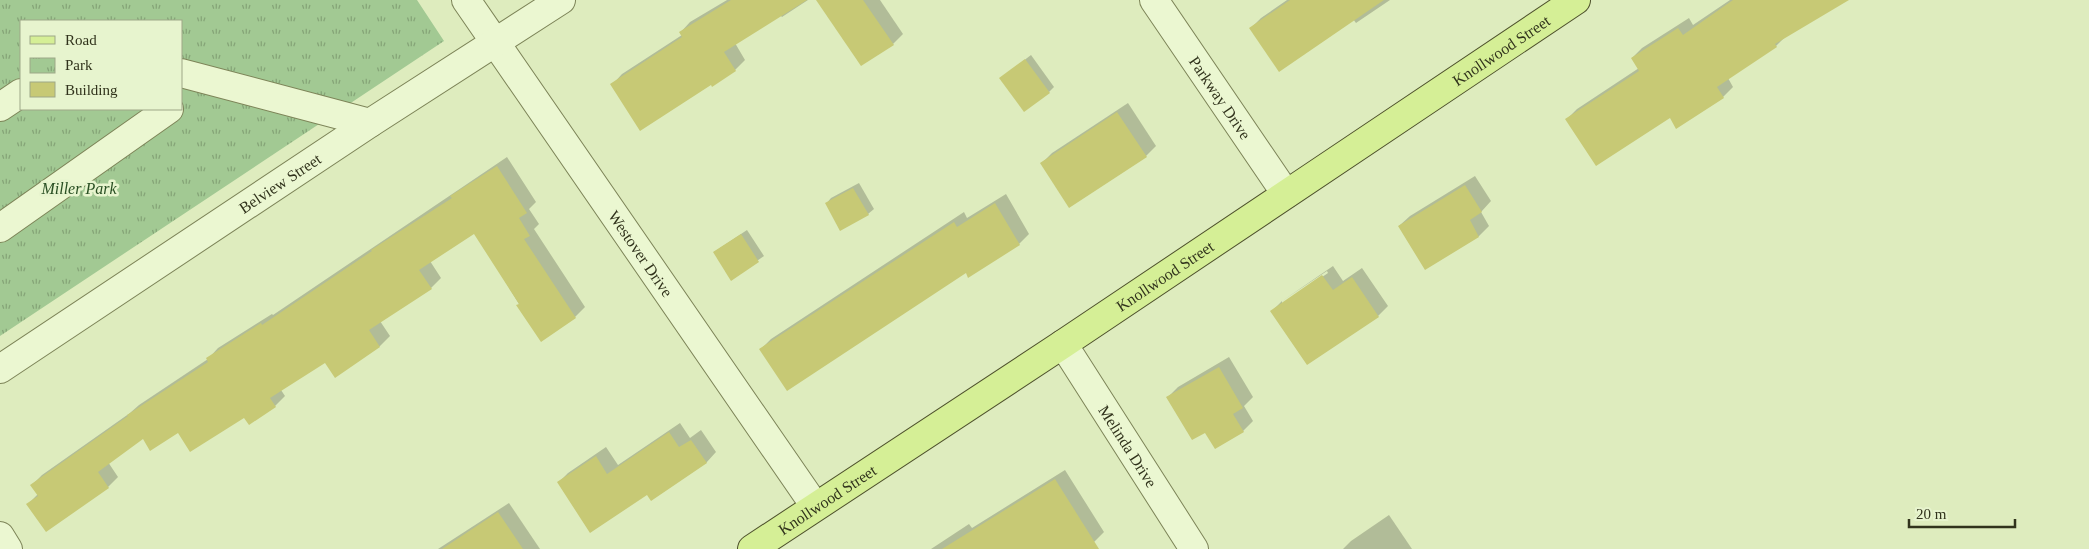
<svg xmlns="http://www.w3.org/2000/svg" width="2089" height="549" font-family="'Times New Roman',serif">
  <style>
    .park { fill: url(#park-tufts); fill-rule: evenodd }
    .shadow { fill: #0003; fill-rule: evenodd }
    .building { fill: #c7c975 }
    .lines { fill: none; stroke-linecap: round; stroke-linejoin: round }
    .minor-casing { stroke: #7d8458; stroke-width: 30 }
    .major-casing { stroke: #4e512c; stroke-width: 30 }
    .minor { stroke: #ebf7d1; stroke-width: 28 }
    .major { stroke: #d5ef96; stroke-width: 28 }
    .labels { text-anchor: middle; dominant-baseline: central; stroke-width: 5; stroke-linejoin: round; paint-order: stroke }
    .street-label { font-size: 16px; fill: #31331c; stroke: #e7f4ce }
    .park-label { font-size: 16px; font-style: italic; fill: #294f23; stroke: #e7f4ce }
  </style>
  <defs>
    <pattern id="park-tufts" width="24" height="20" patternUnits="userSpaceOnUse" patternTransform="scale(1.25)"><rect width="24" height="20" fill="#a2c993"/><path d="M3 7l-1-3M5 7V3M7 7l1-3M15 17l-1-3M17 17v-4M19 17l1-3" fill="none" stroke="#85a477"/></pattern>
  </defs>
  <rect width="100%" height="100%" fill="#deecbe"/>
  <path class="park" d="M0,0H417L444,41L0,336ZM21,21H181V109H21Z"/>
  <g class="shadow">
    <polygon points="727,0 808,0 782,17 780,15 735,43 745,60 735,70 612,85 622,74 682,35 680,33 690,22"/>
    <polygon points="818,0 880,0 903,34 893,44"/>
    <polygon points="1287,0 1390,0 1356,23 1353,19 1251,28 1261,18"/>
    <polygon points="1730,0 1847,0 1785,37 1776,46 1728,78 1733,87 1723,97 1670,117 1567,119 1577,109 1639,68 1632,58 1642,48 1689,18 1693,25"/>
    <polygon points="1031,55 1054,87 1049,92 1001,78"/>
    <polygon points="1128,103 1156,146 1146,156 1042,163 1052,153"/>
    <polygon points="507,157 536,202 529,209 539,224 534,229 585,307 575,317 541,340 475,232 430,261 441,278 431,288 380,321 390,336 380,346 335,376 325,361 281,390 285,396 275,406 245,416 178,432 143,437 108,462 118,477 108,487 28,504 38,494 32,485 42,475 130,413 139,405 208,359 218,348 272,314 273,315"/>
    <polygon points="1475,176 1491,201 1481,212 1489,226 1479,236 1425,268 1399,226 1410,216"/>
    <polygon points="859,183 874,209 868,214 826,204 831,198"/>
    <polygon points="1006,194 1029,234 1019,244 966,272 761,349 771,339 964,212 967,218"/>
    <polygon points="747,230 764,256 731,279 714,252"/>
    <path d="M1333,266L1343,281L1362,268L1388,306L1378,316L1272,311L1282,301ZM1327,271L1328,273L1282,304V301Z"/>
    <polygon points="1229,357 1253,397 1244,406 1253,421 1243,431 1206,431 1168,397 1178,387"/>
    <polygon points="680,423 690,438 701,430 716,452 706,463 647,493 558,483 568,473 606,447 618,465"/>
    <polygon points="1065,470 1104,532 1094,542 1083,549 931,549 969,524 972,528"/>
    <polygon points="509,503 540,549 438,549"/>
    <polygon points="1389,515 1412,549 1343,549 1351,541"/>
  </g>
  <g class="building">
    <polygon points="731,0 807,0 724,52 736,71 712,87 711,85 640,131 610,84 682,37 679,32"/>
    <polygon points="816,0 863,0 894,45 861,66"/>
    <polygon points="1290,0 1384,0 1279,72 1249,28"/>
    <polygon points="1733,0 1849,0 1775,44 1777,47 1717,87 1724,98 1676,129 1670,118 1596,166 1565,119 1639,71 1631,58 1678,28 1683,35"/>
    <polygon points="1025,59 1050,93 1024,112 999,78"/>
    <polygon points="1117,112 1147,157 1069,208 1040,163"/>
    <polygon points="497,166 527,213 519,218 530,236 524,239 576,318 541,342 516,305 519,304 474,234 419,270 432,289 369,330 380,347 335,378 325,363 270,398 276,407 249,425 244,418 190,452 178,433 150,451 143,439 98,472 109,488 46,532 26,504 38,496 30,485 128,416 127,415 208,362 206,358 261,323 262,325 372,251 371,250 452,198 450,196"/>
    <polygon points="1465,185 1482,212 1470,220 1479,237 1425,270 1398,226"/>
    <polygon points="853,188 869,215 840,231 825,203"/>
    <polygon points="995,203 1020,245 968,278 966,273 787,391 759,349 954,222 957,227"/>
    <polygon points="741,234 759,262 731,281 713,252"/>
    <polygon points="1322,275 1333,290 1352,277 1379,317 1307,365 1270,311"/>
    <polygon points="1219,367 1243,408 1233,414 1244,432 1215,449 1205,433 1192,440 1166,397"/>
    <polygon points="669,432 679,447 691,440 707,463 651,501 647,495 590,533 557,482 596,456 607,474"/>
    <polygon points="1055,479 1099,549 942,549"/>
    <polygon points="498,512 523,549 442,549"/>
  </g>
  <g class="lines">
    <defs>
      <g id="minor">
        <path id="s1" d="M466,0L815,506"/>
        <path id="s2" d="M1154,0L1286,194"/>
        <polyline points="181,73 370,123"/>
        <polyline points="0,107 21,93"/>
        <polyline points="0,228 169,109"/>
        <path id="s3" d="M1063,344L1194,549"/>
        <path id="s4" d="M0,369L370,123L561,0"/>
        <polyline points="0,536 8,549"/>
      </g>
      <g id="major">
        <path id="s5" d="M752,549L1063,344L1576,0"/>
      </g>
    </defs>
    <use href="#minor" class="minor-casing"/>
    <use href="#major" class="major-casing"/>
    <use href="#minor" class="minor"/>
    <use href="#major" class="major"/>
  </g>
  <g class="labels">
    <g class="street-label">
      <text stroke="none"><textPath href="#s5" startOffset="900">Knollwood Street</textPath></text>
      <text stroke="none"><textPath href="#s2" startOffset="118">Parkway Drive</textPath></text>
      <text stroke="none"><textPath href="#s4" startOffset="336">Belview Street</textPath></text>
      <text stroke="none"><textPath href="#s1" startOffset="308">Westover Drive</textPath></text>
      <text stroke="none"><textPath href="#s5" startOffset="495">Knollwood Street</textPath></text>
      <text stroke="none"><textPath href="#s3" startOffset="121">Melinda Drive</textPath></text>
      <text stroke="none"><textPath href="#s5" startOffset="90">Knollwood Street</textPath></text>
    </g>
    <g class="park-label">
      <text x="79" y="188">Miller Park</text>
    </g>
  </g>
  <rect x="20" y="20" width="162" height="90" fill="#e7f4ce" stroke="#9ea787"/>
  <rect x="30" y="36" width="25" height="8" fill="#d5ef96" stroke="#9ea787"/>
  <text x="65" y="45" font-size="15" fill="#31331c">Road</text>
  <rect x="30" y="58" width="25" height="15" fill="url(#park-tufts)" stroke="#9ea787"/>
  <text x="65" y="70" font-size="15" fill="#31331c">Park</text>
  <rect x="30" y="82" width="25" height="15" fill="#c7c975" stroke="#9ea787"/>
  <text x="65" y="95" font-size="15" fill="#31331c">Building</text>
  <path d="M1909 519v8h106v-8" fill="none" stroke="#31331c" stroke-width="2.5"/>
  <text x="1916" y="519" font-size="15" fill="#31331c" stroke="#e7f4ce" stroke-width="4" paint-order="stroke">20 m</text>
</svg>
